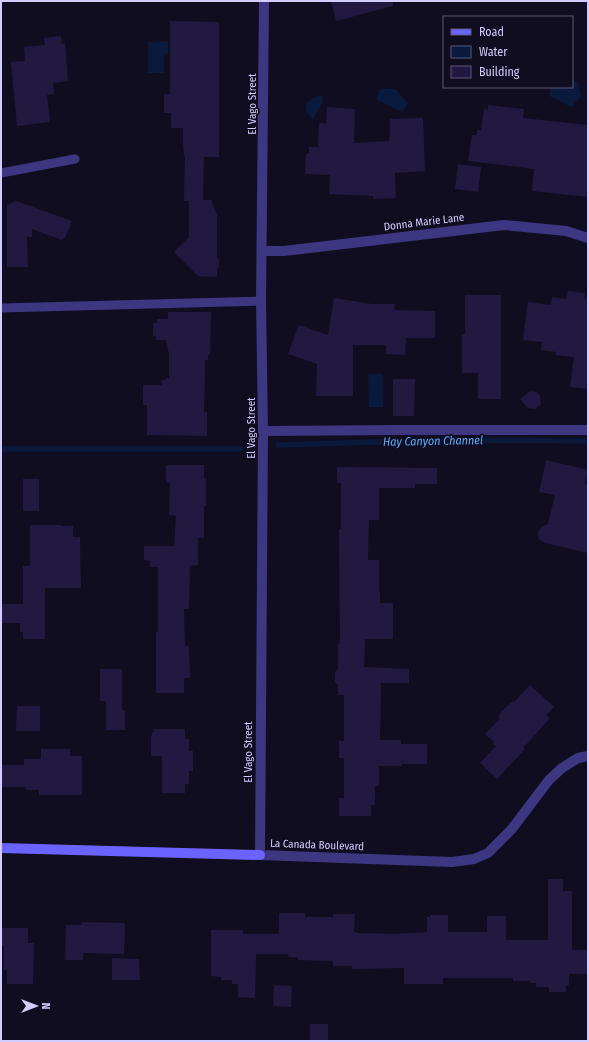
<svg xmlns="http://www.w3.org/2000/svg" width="589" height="1042" font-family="'Fira Sans Condensed',sans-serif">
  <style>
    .water { fill: #091a3d }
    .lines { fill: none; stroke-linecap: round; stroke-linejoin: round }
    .stream { stroke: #091a3d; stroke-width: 5.5 }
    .building { fill: #221941 }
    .lane { stroke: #3c3780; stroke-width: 9 }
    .street { stroke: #3c3780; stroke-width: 10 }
    .secondary { stroke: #6b63ff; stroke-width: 10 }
    .labels { text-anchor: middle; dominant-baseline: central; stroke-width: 3.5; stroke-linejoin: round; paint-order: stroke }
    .street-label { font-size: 11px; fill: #d3ccff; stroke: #110d20 }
    .water-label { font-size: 12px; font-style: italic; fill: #5aaeff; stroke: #110d20 }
  </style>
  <rect width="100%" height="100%" fill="#110d20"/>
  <g class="water">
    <polygon points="168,41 168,53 164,54 164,73 148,73 148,42"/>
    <polygon points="572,80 578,82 581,97 571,107 549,96 551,87 572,87"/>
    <polygon points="381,89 395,89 408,103 402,112 376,99"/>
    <path d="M322,95L323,101L313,119C299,107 307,99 322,95Z"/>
    <polygon points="368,374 383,374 383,407 369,407"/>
  </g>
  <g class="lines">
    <g class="stream">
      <polyline points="278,445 442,440 588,441"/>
      <polyline points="1,449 240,449"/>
    </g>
  </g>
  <g class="building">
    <polygon points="331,1 393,1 393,6 336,21"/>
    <polygon points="170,21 219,22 219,157 204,157 203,200 211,200 217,215 217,258 219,260 219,267 217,269 217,277 198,276 174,252 189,237 189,201 184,201 185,156 184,156 183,144 183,128 171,128 171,113 164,113 164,94 170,94"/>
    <polygon points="61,36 62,44 65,43 68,81 53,83 54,94 47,95 50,122 17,126 11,62 25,61 24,47 45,45 44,38"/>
    <polygon points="488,105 524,109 523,118 588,125 588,197 532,191 534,169 468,161 472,135 477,135 477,130 481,130 484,109 488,110"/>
    <polygon points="327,107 355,109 354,143 389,141 389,137 390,137 390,119 423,118 425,171 395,173 396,198 373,199 373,196 329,194 330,175 305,174 306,154 309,154 309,147 318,147 319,123 326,124"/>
    <polygon points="458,164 481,167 478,192 455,189"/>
    <polygon points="16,201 72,221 65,238 63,238 62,240 32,229 32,237 27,237 28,267 7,267 7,205"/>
    <polygon points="568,291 585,293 584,298 588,299 588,389 570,387 574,357 555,355 556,352 541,350 542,342 523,340 528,302 551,305 552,297 566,299"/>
    <polygon points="465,295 501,295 501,399 478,399 478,373 462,373 462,334 465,334"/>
    <polygon points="334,298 372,304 395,304 394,310 435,311 435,338 406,338 405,355 386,354 386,345 353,345 353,396 316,396 317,364 288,354 299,325 328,335"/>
    <polygon points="168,312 211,312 210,355 208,355 208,360 205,360 205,367 204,412 207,412 207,436 147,435 147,405 143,405 143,385 162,385 162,380 166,380 166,378 169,378 169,354 166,340 156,340 156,337 153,335 153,323 157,323 157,319 168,319"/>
    <polygon points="393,379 415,379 414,416 393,416"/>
    <polygon points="530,391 537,392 540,396 541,404 535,409 528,408 520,399"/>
    <polygon points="546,460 588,470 585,484 588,485 588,553 545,543 539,539 538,532 543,526 548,524 555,495 539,492"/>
    <polygon points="166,465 204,465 204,479 206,479 206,506 204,505 204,538 198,538 198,565 190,566 189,609 184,609 185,646 189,646 190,678 184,678 184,693 156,693 156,632 158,632 158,567 150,567 150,561 144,560 144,546 174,546 176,516 169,515 170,483 166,482"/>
    <polygon points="337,467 437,468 437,484 415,484 415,488 379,488 379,520 369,520 368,560 379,560 379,592 380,592 380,603 393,603 393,639 365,639 364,667 409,669 409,683 381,683 380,740 401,740 401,744 427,744 427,764 401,764 401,766 379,766 379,786 375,786 375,805 371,805 371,816 339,816 339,798 344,798 344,758 339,758 339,741 344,741 344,695 338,695 338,685 335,682 335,672 338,669 338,644 340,644 339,529 341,529 341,483 337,483"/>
    <rect x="23" y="479" width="16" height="32"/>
    <polygon points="30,525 61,525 61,526 73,526 73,537 80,537 81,588 45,588 45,639 23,639 23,632 20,632 20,623 1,623 1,604 23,604 23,566 30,566"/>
    <polygon points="100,669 122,669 122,710 125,710 125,730 106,730 106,701 100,701"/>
    <polygon points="530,685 554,707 546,715 550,718 523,748 525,749 497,779 480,763 496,746 493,744 494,742 485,734 500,719 498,718 501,712 513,701 514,702"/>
    <polygon points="17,706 40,706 40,731 16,731"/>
    <polygon points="154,729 185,729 185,739 189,739 189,751 193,751 193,771 189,771 189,784 185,784 185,793 162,793 162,756 151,756 151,737"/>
    <polygon points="41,749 70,749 70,756 82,756 82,795 39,795 39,790 26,790 26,787 1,787 1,765 24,765 24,759 41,759"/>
    <polygon points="548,879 563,879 563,891 572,891 572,950 588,950 588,974 569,974 569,985 566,985 566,992 549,992 549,987 536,987 536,983 530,983 530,981 513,981 513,978 443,978 443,984 404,984 404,968 352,969 352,966 333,966 333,961 298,960 298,957 288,957 289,954 256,954 255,998 238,997 238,984 232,984 232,980 221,980 221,977 211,976 211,930 243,930 243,934 279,934 279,913 305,913 305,917 333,917 333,914 355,914 354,932 357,932 357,933 393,934 427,932 427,917 430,917 430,915 448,915 448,932 487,932 487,916 506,916 506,940 548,940"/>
    <polygon points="82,922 125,923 124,954 83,953 83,960 65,960 66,925 82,925"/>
    <polygon points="1,928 28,928 28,943 34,943 33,984 7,984 7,970 4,970 4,946 1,946"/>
    <polygon points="112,958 139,959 140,980 112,980"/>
    <polygon points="274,985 292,986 291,1007 273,1006"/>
    <rect x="310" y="1024" width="18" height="17"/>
  </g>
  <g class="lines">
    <g class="lane">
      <polyline points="1,173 75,159"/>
      <polyline points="1,308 261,301"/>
    </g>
    <g class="street">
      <polyline points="264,1 261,301 263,431 260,855 452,862 474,859 488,853 511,830 549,780 562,768 578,758 588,756"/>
      <polyline points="263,251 284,251 504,225 566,231 588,238"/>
      <polyline points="263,431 395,430 588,430"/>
    </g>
    <polyline class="secondary" points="1,848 260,855"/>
  </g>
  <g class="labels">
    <g class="street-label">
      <text transform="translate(252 104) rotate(-90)">El Vago Street</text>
      <text transform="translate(424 222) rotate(-7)">Donna Marie Lane</text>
      <text transform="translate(251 428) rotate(-90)">El Vago Street</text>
      <text transform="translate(248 752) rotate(-90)">El Vago Street</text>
      <text transform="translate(317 845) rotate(2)">La Canada Boulevard</text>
    </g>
    <g class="water-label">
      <text transform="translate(433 441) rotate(-1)">Hay Canyon Channel</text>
    </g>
  </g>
  <rect width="589" height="1042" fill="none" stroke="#d3ccff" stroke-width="4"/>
  <rect x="443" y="16" width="130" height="72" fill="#110d20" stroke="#5f5979"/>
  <rect x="451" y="29" width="20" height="6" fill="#6b63ff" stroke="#5f5979"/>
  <text x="479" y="36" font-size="12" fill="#d3ccff">Road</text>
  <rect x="451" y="46" width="20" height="12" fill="#091a3d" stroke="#5f5979"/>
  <text x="479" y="56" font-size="12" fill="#d3ccff">Water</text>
  <rect x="451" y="66" width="20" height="12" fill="#221941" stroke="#5f5979"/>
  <text x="479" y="76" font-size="12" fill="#d3ccff">Building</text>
  <g transform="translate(36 1006) rotate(90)" stroke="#110d20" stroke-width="3" paint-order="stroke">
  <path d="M0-3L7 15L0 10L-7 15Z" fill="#d3ccff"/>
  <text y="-6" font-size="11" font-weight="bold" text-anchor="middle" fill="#d3ccff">N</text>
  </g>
</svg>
